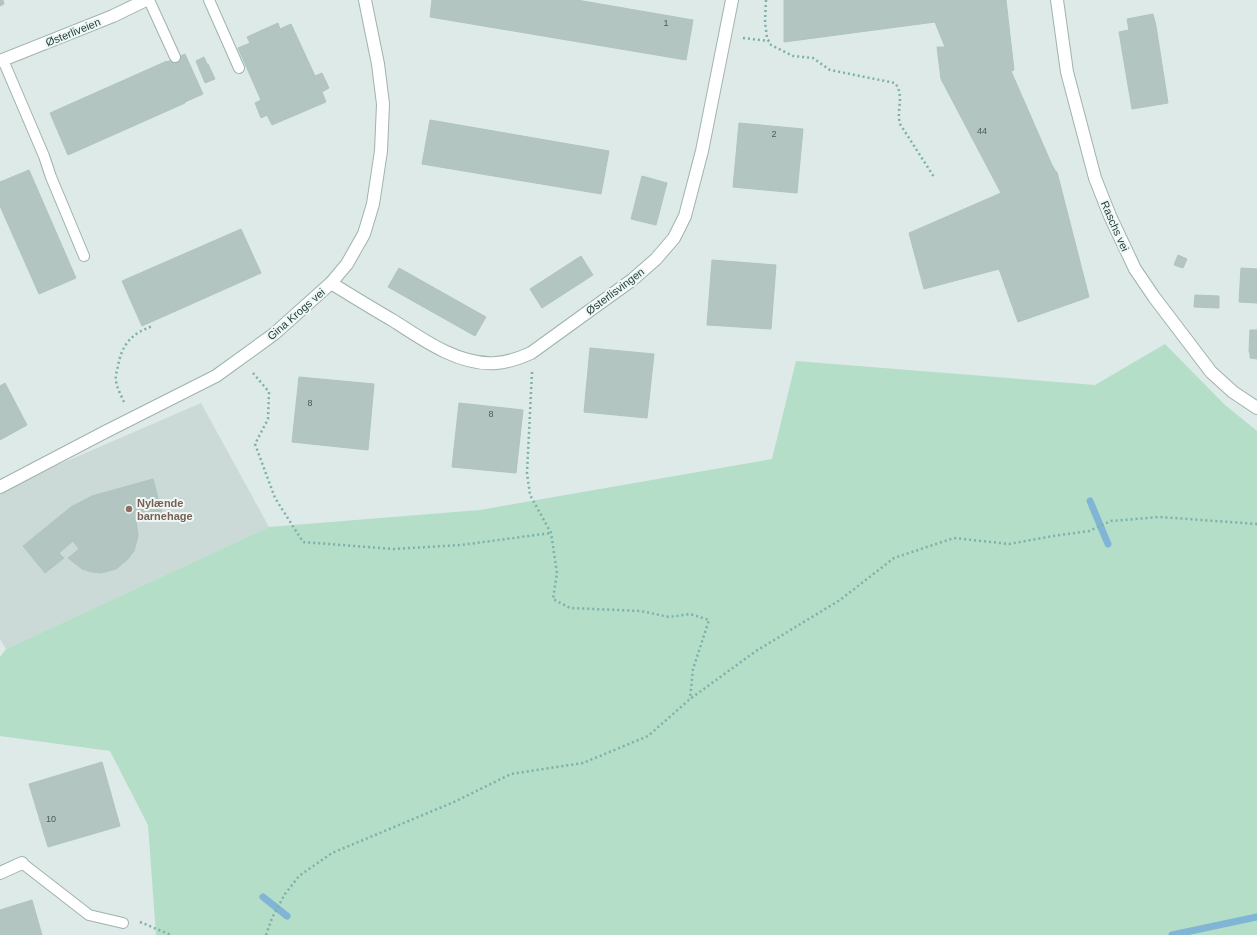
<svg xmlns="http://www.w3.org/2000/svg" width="1257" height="935" font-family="Helvetica,sans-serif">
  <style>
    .built { fill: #cbdad7 }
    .green { fill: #b4dec8 }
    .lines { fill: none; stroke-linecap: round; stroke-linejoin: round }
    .stream { stroke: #80b5d5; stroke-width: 7 }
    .building { fill: #b2c5c1; stroke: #afc4c0 }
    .lane-casing { stroke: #a0b2af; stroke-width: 12 }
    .street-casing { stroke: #a0b2af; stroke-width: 14 }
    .path { stroke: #7bb1ab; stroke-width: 2.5; stroke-dasharray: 2 3; stroke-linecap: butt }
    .lane { stroke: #fff; stroke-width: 10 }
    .street { stroke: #fff; stroke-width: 12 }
    .education-dot { fill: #8d6e63; stroke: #eef7f4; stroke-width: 1.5 }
    .labels { text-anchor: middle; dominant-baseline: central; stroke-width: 4; stroke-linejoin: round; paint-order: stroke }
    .number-label { font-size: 9px; fill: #435e5b }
    .street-label { font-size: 11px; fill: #1e3b39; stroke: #eef7f4 }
    .education-label { font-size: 11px; font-weight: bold; fill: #785e54; stroke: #eef7f4; text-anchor: start }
  </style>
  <rect width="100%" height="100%" fill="#ddeae7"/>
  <polygon class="built" points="201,403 269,527 6,649 0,639 0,490"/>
  <polygon class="green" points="1165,344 1225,405 1257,431 1257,935 156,935 148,825 110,751 0,736 0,657 6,649 269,527 480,510 772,459 796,361 1095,385"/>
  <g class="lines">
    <g class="stream">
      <polyline points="1090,501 1108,544"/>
      <polyline points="263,897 287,916"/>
      <polyline points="1172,935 1257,917"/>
    </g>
  </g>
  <g class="building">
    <polygon points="0,0 3,0 4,4 0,6"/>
    <polygon points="432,0 577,0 693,20 686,60 430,17"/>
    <polygon points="784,0 1006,0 1014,70 1011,71 1052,165 1056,172 1057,172 1089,297 1018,322 999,269 924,289 909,233 1001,193 941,79 937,47 945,47 935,22 784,42"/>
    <polygon points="1153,14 1156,26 1168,103 1132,109 1119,32 1129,30 1127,19"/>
    <polygon points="278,23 280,29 291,24 315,76 322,73 329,88 322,92 326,102 272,125 267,115 261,118 255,103 261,100 238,48 250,43 247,37"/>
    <polygon points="185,54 203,94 185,102 167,62"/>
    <polygon points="204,57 207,64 208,64 215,79 205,83 196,61"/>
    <polygon points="167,61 185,103 68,155 50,113"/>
    <polygon points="430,120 609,151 601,194 422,164"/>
    <polygon points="739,123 803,129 797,193 733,187"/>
    <polygon points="29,170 76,278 39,294 0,206 0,182"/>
    <polygon points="642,176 667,183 656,225 631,219"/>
    <polygon points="241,229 261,273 142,326 122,281"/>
    <polygon points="1178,255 1187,259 1183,268 1174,265"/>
    <polygon points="581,256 593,275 542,308 530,289"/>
    <polygon points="712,260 776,265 771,329 707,325"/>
    <polygon points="399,268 486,317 475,336 388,287"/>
    <polygon points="1241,268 1257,269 1257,303 1239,302"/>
    <polygon points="1195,295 1219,296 1219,308 1194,307"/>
    <polygon points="1250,330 1257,330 1257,359 1250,358 1250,354 1249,351"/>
    <polygon points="590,348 654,354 647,418 584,412"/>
    <polygon points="299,377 374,384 368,450 292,442"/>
    <polygon points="5,383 27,425 0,440 0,386"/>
    <polygon points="459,403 523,410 516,473 452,467"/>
    <polygon points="153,479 162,513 136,520 138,536 134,551 128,559 116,569 101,573 92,572 82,569 68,558 79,549 73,541 59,553 64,558 45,573 23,546 71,507 92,496"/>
    <polygon points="102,762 120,826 48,847 29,784"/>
    <polygon points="32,900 42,935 0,935 0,910"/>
  </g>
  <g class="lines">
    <defs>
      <g id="lane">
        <polyline points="149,0 175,57"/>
        <polyline points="209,0 239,68"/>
        <polyline points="3,60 44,156 51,177 84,256"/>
        <polyline points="22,863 89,915 123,923"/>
      </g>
      <g id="street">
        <polyline points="1057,0 1067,72 1095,178 1110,216 1135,269 1154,297 1211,372 1233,392 1257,408"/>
        <polyline points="0,61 113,16 146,0"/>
        <path d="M331,283C352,296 373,309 394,321C423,340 460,366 496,363C509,362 520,358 531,353L632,280L656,259L674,238L685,216L702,151L732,0"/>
        <polyline points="0,487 105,432 216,376 274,334 331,283 347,264 364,234 373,204 381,151 383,104 378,64 365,0"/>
        <polyline points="0,873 22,863"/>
      </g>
    </defs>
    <use href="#lane" class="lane-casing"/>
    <use href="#street" class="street-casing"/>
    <g class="path">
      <path d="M766,0L765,22L767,38L771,45L793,56L813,58L830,70L895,83C905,96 896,110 900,124L934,177"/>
      <polyline points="743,38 769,41"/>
      <polyline points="532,372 527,473 530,495 551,533 557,573 553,599 570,608 641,611 669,617 690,614 709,620 693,669 690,699"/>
      <polyline points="253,373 269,392 268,419 255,444 275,498 303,542 393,549 461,545 551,533"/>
      <path d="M124,402C121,395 117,388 116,381C115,376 117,371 118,366C122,344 132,333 153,326"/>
      <polyline points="140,922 171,935"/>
      <polyline points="266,935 272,918 285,894 299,876 332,853 454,802 511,774 583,763 648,736 690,699 756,651 840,600 894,558 954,538 1009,544 1053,536 1089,531 1111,521 1160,517 1257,524"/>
    </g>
    <use href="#lane" class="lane"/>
    <use href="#street" class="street"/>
  </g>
  <circle class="education-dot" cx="129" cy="509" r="4"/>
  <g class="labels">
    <g class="number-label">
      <text x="666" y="23">1</text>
      <text x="982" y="131">44</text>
      <text x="774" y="134">2</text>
      <text x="310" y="403">8</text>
      <text x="491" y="414">8</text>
      <text x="51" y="819">10</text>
    </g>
    <g class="street-label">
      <text transform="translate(73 32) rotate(-22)">Østerliveien</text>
      <text transform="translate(1115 226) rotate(66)">Raschs vei</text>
      <text transform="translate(615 291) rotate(-37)">Østerlisvingen</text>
      <text transform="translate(296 314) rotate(-41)">Gina Krogs vei</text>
    </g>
    <g class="education-label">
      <text x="137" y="503">Nylænde<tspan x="137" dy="13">barnehage</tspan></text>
    </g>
  </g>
</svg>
